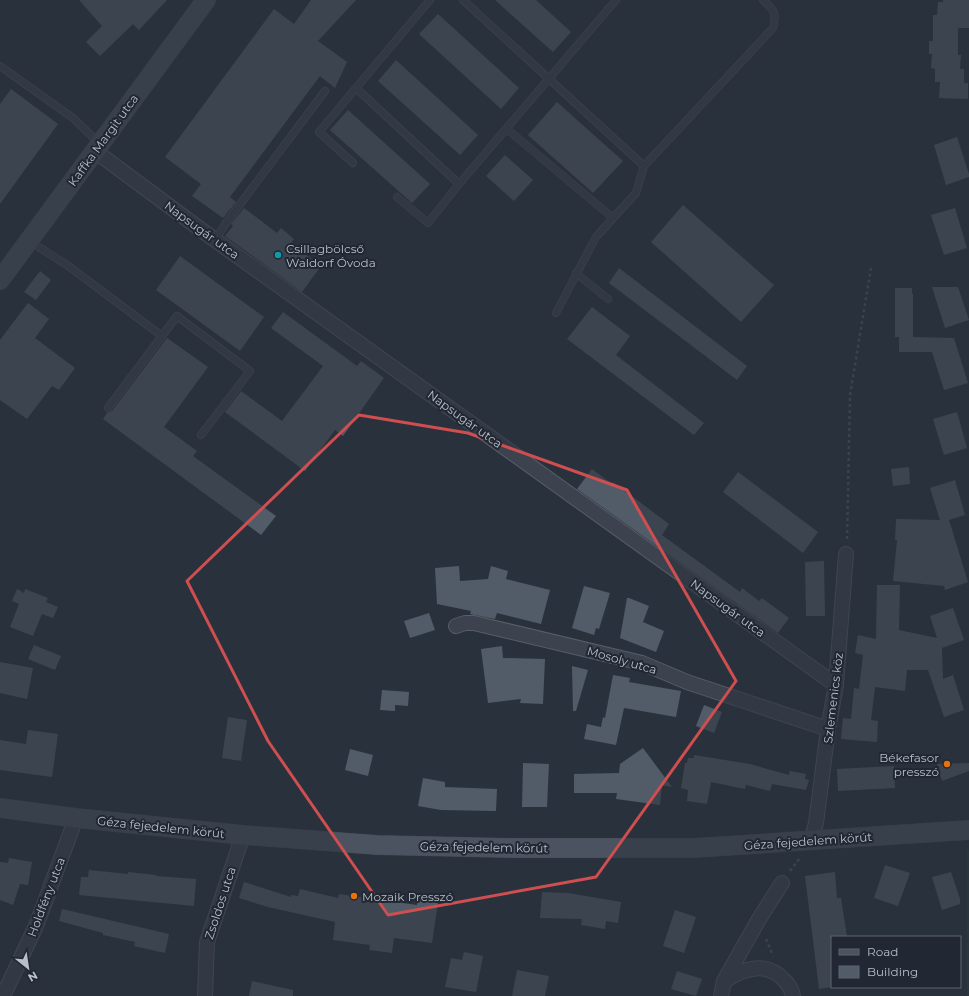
<svg xmlns="http://www.w3.org/2000/svg" width="969" height="996" font-family="Montserrat,sans-serif">
  <style>
    .green { fill: #2b3e3f }
    .building { fill: #525c68 }
    .lines { fill: none; stroke-linecap: round; stroke-linejoin: round }
    .lane-casing { stroke: #575e68; stroke-width: 8 }
    .street-casing { stroke: #575e68; stroke-width: 16 }
    .secondary-casing { stroke: #464c57; stroke-width: 20 }
    .path { stroke: #4a5b5d; stroke-width: 2.5; stroke-dasharray: 3 3; stroke-linecap: butt }
    .lane { stroke: #3c434e; stroke-width: 7 }
    .street { stroke: #3c434e; stroke-width: 14 }
    .secondary { stroke: #4b5360; stroke-width: 19 }
    .marked { fill: none; stroke: #cf4e50; stroke-width: 3; stroke-linejoin: round }
    .culture-dot { fill: #0f9aa8; stroke: #212833; stroke-width: 1.5 }
    .food-dot { fill: #e8710a; stroke: #212833; stroke-width: 1.5 }
    .labels { text-anchor: middle; dominant-baseline: central; stroke-width: 4; stroke-linejoin: round; paint-order: stroke }
    .street-label { font-size: 12px; fill: #b9bfc8; stroke: #212833 }
    .poi-label { font-size: 12px; fill: #b9bfc8; stroke: #212833; text-anchor: start }
  </style>
  <rect width="100%" height="100%" fill="#29313d"/>
  <polygon class="green" points="967,848 969,851 969,996 967,996"/>
  <g class="building">
    <polygon points="79,0 167,0 139,30 133,24 100,56 86,42 102,26"/>
    <polygon points="311,0 356,0 318,41 347,62 335,88 320,76 230,197 236,202 223,218 192,196 201,184 165,157 274,9 294,24"/>
    <polygon points="495,0 536,0 571,32 553,52"/>
    <polygon points="943,0 969,0 969,28 958,28 958,55 961,55 960,69 964,69 964,83 968,83 968,99 939,98 940,82 935,82 935,69 931,68 932,54 929,54 929,41 933,41 933,15 937,15 938,2 943,2"/>
    <polygon points="438,14 519,88 501,109 419,34"/>
    <polygon points="396,60 478,135 460,155 378,81"/>
    <polygon points="11,89 58,124 0,204 0,104"/>
    <polygon points="557,102 623,161 593,193 528,135"/>
    <polygon points="348,110 430,184 412,203 330,130"/>
    <polygon points="957,137 969,174 969,177 946,185 934,145"/>
    <polygon points="505,155 533,180 514,201 486,176"/>
    <polygon points="683,205 774,285 741,322 651,242"/>
    <polygon points="244,208 277,233 281,228 294,239 291,243 321,266 302,292 225,236 233,226 231,224"/>
    <polygon points="955,208 967,248 944,255 931,215"/>
    <polygon points="180,256 264,317 240,351 156,290"/>
    <polygon points="619,268 747,366 737,380 609,283"/>
    <polygon points="40,271 51,280 36,300 24,292"/>
    <polygon points="932,287 958,287 969,320 945,328"/>
    <polygon points="895,288 912,288 912,294 913,294 913,337 954,338 968,383 944,390 932,352 899,352 899,337 895,337"/>
    <polygon points="28,303 49,319 35,338 75,368 59,390 52,386 27,419 0,400 0,340"/>
    <polygon points="592,307 630,336 616,355 704,423 694,435 567,339"/>
    <polygon points="283,312 357,366 361,361 384,378 343,436 335,430 305,471 225,412 241,391 282,421 323,366 271,328"/>
    <polygon points="167,338 208,367 164,427 197,451 193,456 276,516 261,535 103,419 107,413 112,411"/>
    <polygon points="957,412 967,448 944,455 933,419"/>
    <polygon points="909,467 910,484 893,486 891,469"/>
    <polygon points="592,469 612,484 613,482 669,524 662,535 740,592 742,588 759,601 762,598 789,618 778,633 577,489"/>
    <polygon points="738,472 818,532 803,553 723,492"/>
    <polygon points="955,480 965,515 949,520 968,582 945,590 944,586 893,581 897,540 895,540 896,519 940,520 930,488"/>
    <polygon points="824,561 825,616 806,616 805,562"/>
    <polygon points="459,566 460,581 488,579 491,566 508,571 506,579 550,590 541,624 497,613 495,619 470,614 471,611 437,604 435,568"/>
    <polygon points="877,585 900,585 899,630 937,638 930,616 953,608 964,640 942,648 943,679 953,675 964,710 944,717 928,670 907,670 905,691 875,687 871,720 878,721 877,742 841,739 843,718 851,719 854,688 859,689 863,655 855,653 858,635 876,639"/>
    <polygon points="584,586 610,593 599,629 596,628 594,635 572,628"/>
    <polygon points="17,589 24,593 25,589 48,598 46,602 58,607 53,618 42,614 33,636 10,627 19,604 12,601"/>
    <polygon points="627,598 629,598 649,606 643,622 664,631 656,652 620,638"/>
    <polygon points="429,613 435,630 410,638 404,621"/>
    <polygon points="34,645 61,656 55,670 28,659"/>
    <polygon points="502,646 503,658 545,659 543,704 520,703 521,699 488,703 481,649"/>
    <polygon points="0,662 33,668 27,699 0,693"/>
    <polygon points="572,666 588,670 576,711 573,711"/>
    <polygon points="613,675 630,678 629,682 681,691 676,717 624,708 616,745 584,739 587,724 601,727 603,717 605,718"/>
    <polygon points="382,690 409,692 408,706 395,705 395,711 380,710"/>
    <polygon points="704,705 722,712 714,733 696,726"/>
    <polygon points="228,717 247,720 241,761 222,758"/>
    <polygon points="28,730 58,734 52,777 0,770 0,740 26,744"/>
    <polygon points="643,748 672,787 662,785 660,805 616,799 617,793 574,793 574,774 619,773 620,764"/>
    <polygon points="350,749 373,755 368,776 345,770"/>
    <polygon points="694,755 750,764 789,775 790,771 806,774 805,779 809,780 806,790 772,784 770,791 746,785 745,789 711,782 707,804 687,801 688,790 681,788 685,763 687,763 688,758 694,758"/>
    <polygon points="523,763 549,764 547,807 522,807"/>
    <polygon points="969,763 969,771 942,781 937,764"/>
    <polygon points="894,766 895,788 838,791 837,769"/>
    <polygon points="423,778 445,782 445,787 497,789 496,811 441,810 418,806"/>
    <polygon points="9,858 32,862 28,885 20,884 13,905 0,900 0,862 8,863"/>
    <polygon points="885,865 910,873 898,906 874,898"/>
    <polygon points="89,870 128,874 128,872 156,875 156,876 196,879 194,906 79,895 81,877 88,877"/>
    <polygon points="835,872 837,898 841,898 847,937 832,937 832,987 819,989 805,876"/>
    <polygon points="951,872 960,899 960,904 942,910 932,877"/>
    <polygon points="244,882 291,897 291,895 298,896 300,889 338,898 339,894 417,905 418,894 439,896 432,943 394,938 392,953 369,950 370,945 333,940 335,922 268,907 239,898"/>
    <polygon points="542,892 568,893 621,902 618,923 606,921 605,929 581,925 582,919 540,918"/>
    <polygon points="62,909 169,934 165,953 134,946 135,942 103,935 103,933 59,921"/>
    <polygon points="675,910 696,917 684,953 663,946"/>
    <polygon points="464,952 483,956 476,992 445,987 451,958 462,960"/>
    <polygon points="517,970 549,976 545,996 512,996"/>
    <polygon points="677,971 702,979 696,996 671,989"/>
    <polygon points="252,981 293,990 293,996 249,996"/>
  </g>
  <g class="lines">
    <defs>
      <g id="lane">
        <path d="M463,0L644,166L773,28C777,13 774,10 763,0"/>
        <polyline points="0,66 73,118 100,144"/>
        <polyline points="356,88 459,184"/>
        <polyline points="507,129 613,218"/>
        <polyline points="353,163 319,132 430,0"/>
        <polyline points="397,197 428,223 459,184 616,0"/>
        <polyline points="215,240 226,223 325,91"/>
        <polyline points="29,241 67,265 162,336"/>
        <polyline points="576,273 608,299"/>
        <polyline points="556,313 596,237 636,193 644,166"/>
        <polyline points="108,408 177,316 250,371 201,435"/>
      </g>
      <g id="street">
        <polyline points="95,151 215,240 836,685"/>
        <polyline points="456,626 465,623 474,623 642,663 687,682 828,729"/>
        <polyline points="811,841 816,823 828,729 836,685 846,554"/>
        <path d="M725,981C743,968 767,961 784,980C788,984 792,990 793,996"/>
        <polyline points="3,996 36,926 76,818"/>
        <polyline points="205,996 207,942 243,835"/>
        <polyline points="721,996 724,981 759,919 782,883"/>
      </g>
      <g id="secondary">
        <polyline points="0,280 206,0"/>
        <polyline points="0,808 76,818 243,835 377,845 513,848 694,848 969,830"/>
      </g>
    </defs>
    <use href="#lane" class="lane-casing"/>
    <use href="#street" class="street-casing"/>
    <use href="#secondary" class="secondary-casing"/>
    <g class="path">
      <polyline points="847,539 850,395 871,268"/>
      <polyline points="790,871 799,859"/>
      <polyline points="766,939 773,956"/>
    </g>
    <use href="#lane" class="lane"/>
    <use href="#street" class="street"/>
    <use href="#secondary" class="secondary"/>
  </g>
  <path d="M0 0H969V996H0ZM359,415L468,433L627,490L736,681L596,877L388,915L268,741L187,581Z" fill="#29313d" fill-opacity=".55" fill-rule="evenodd"/>
  <path class="marked" d="M359,415L468,433L627,490L736,681L596,877L388,915L268,741L187,581Z"/>
  <circle class="culture-dot" cx="278" cy="255" r="4"/>
  <g class="food-dot">
    <circle cx="947" cy="764" r="4"/>
    <circle cx="354" cy="896" r="4"/>
  </g>
  <g class="labels">
    <g class="street-label">
      <text transform="translate(103 140) rotate(-54)">Kaffka Margit utca</text>
      <text transform="translate(202 230) rotate(36)">Napsugár utca</text>
      <text transform="translate(465 419) rotate(36)">Napsugár utca</text>
      <text transform="translate(728 608) rotate(36)">Napsugár utca</text>
      <text transform="translate(622 660) rotate(16)">Mosoly utca</text>
      <text transform="translate(833 698) rotate(-83)">Szlemenics köz</text>
      <text transform="translate(161 827) rotate(6)">Géza fejedelem körút</text>
      <text transform="translate(808 841) rotate(-4)">Géza fejedelem körút</text>
      <text transform="translate(484 847) rotate(1)">Géza fejedelem körút</text>
      <text transform="translate(46 897) rotate(-69)">Holdfény utca</text>
      <text transform="translate(220 903) rotate(-72)">Zsoldos utca</text>
    </g>
    <g class="poi-label">
      <text x="286" y="248">Csillagbölcső<tspan x="286" dy="14">Waldorf Óvoda</tspan></text>
      <text x="939" y="757" text-anchor="end">Békefasor<tspan x="939" dy="14">presszó</tspan></text>
      <text x="362" y="896">Mozaik Presszó</text>
    </g>
  </g>
  <rect x="831" y="936" width="130" height="52" fill="#212833" stroke="#5e646f"/>
  <rect x="839" y="949" width="20" height="6" fill="#4b5360" stroke="#5e646f"/>
  <text x="867" y="956" font-size="12" fill="#b9bfc8">Road</text>
  <rect x="839" y="966" width="20" height="12" fill="#525c68" stroke="#5e646f"/>
  <text x="867" y="976" font-size="12" fill="#b9bfc8">Building</text>
  <g transform="translate(28 968) rotate(150)" stroke="#212833" stroke-width="3" paint-order="stroke">
  <path d="M0-3L7 15L0 10L-7 15Z" fill="#b9bfc8"/>
  <text y="-6" font-size="11" font-weight="bold" text-anchor="middle" fill="#b9bfc8">N</text>
  </g>
</svg>
